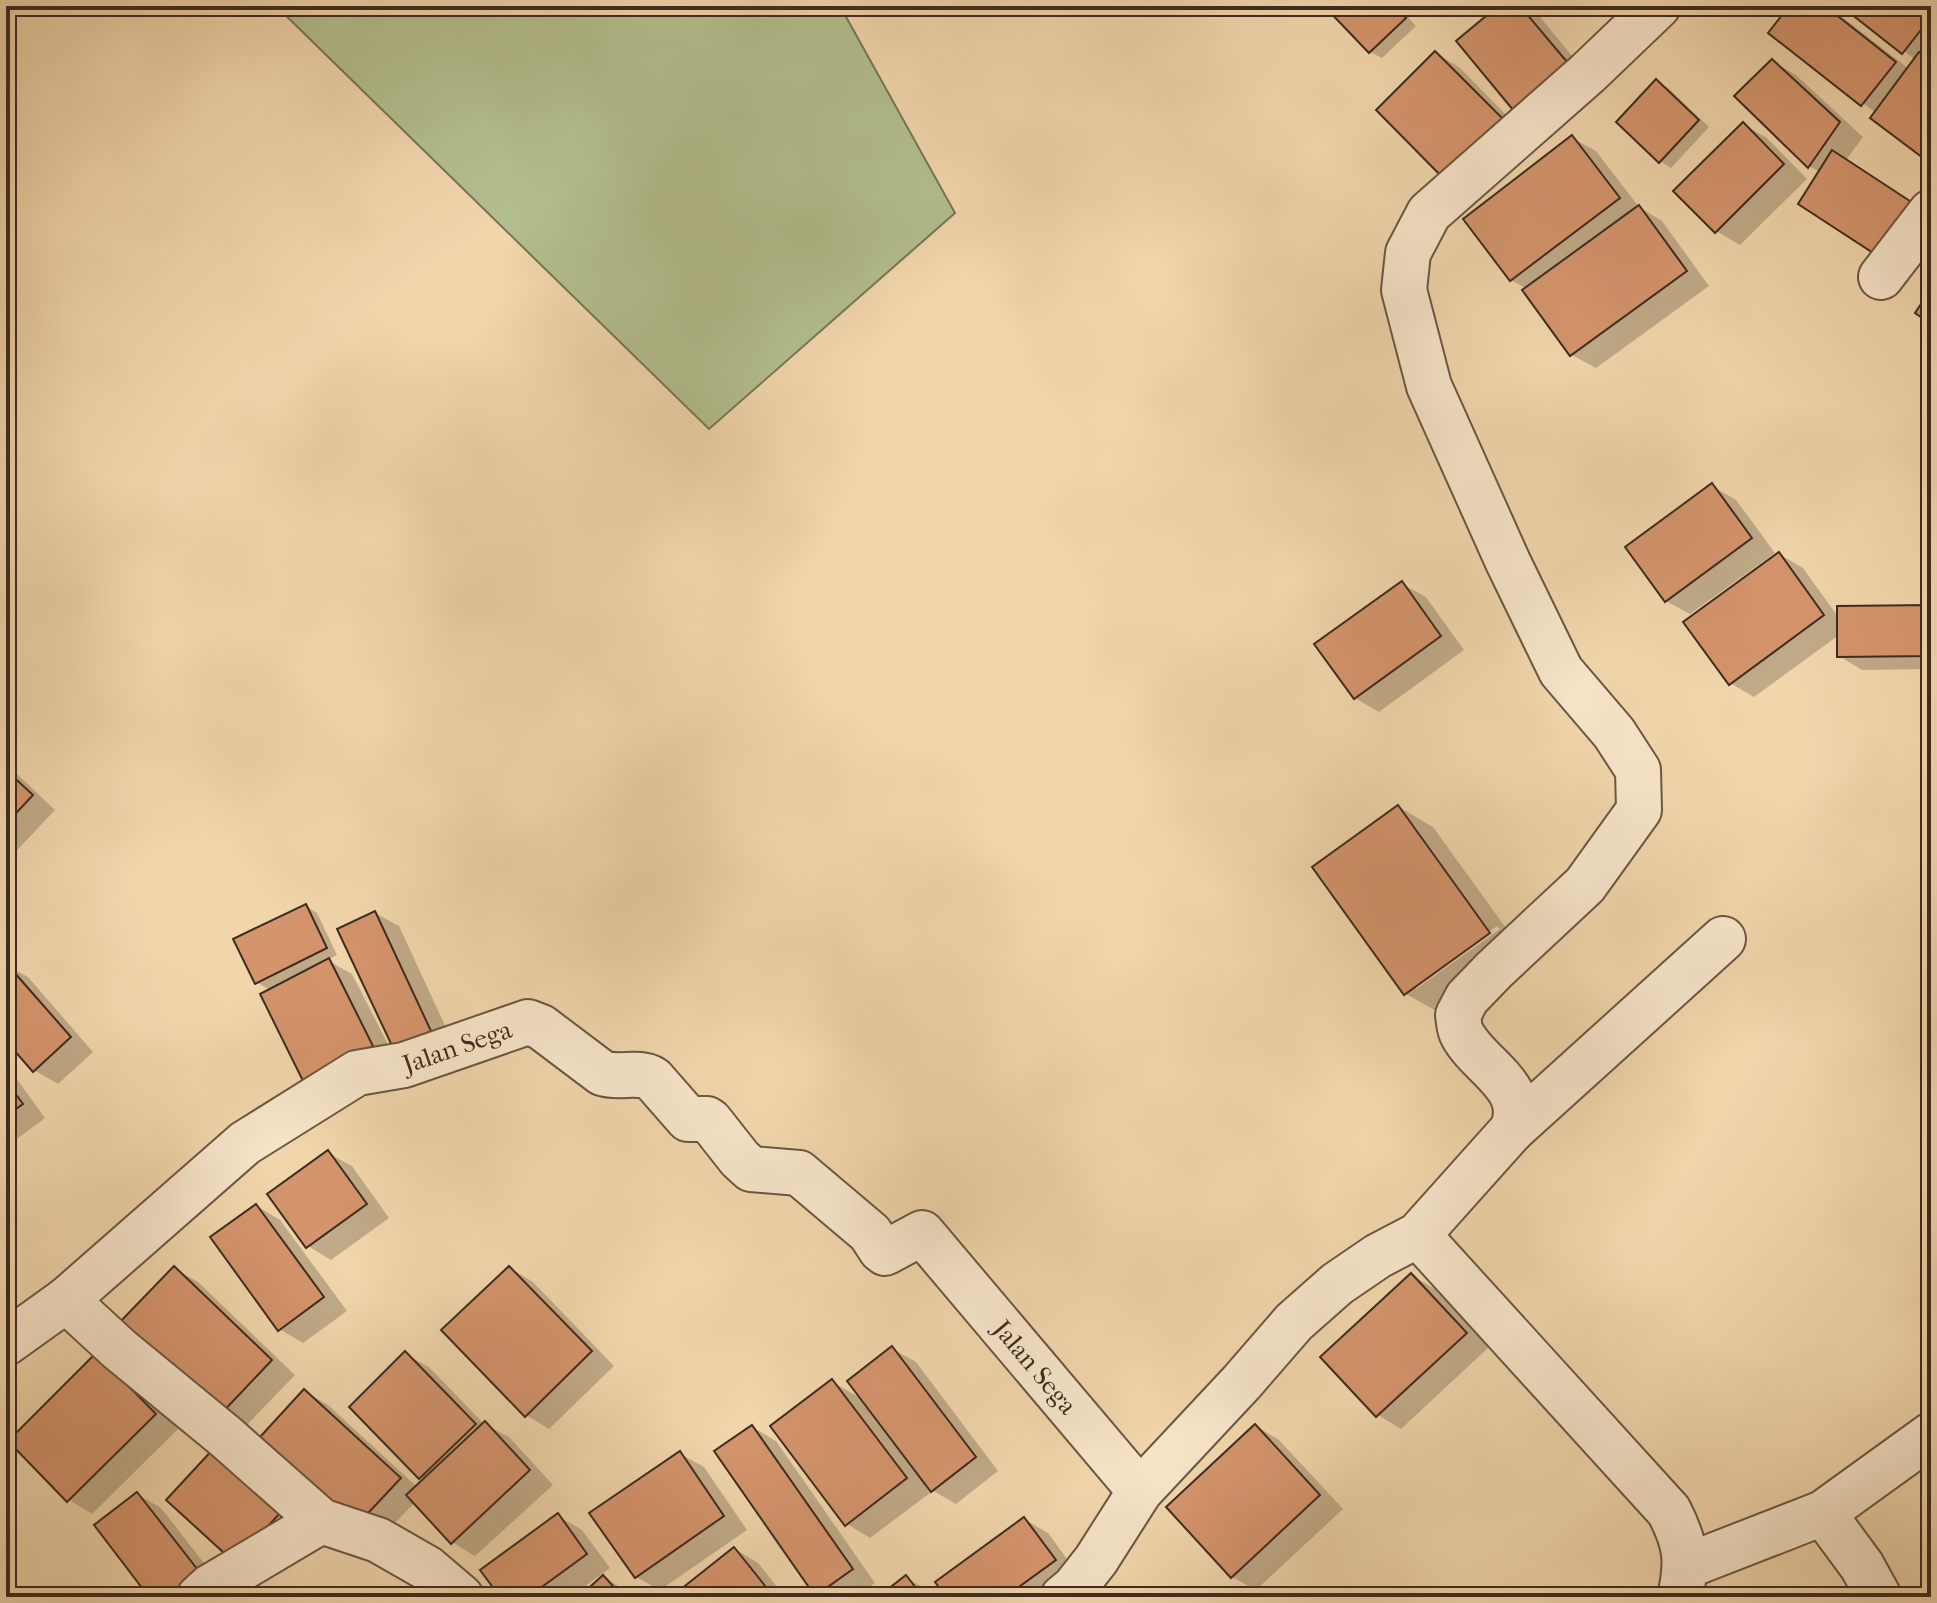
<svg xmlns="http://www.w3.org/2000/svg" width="1937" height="1603" font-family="'IM FELL French Canon',serif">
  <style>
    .green { fill: #b3be8e; stroke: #787457; stroke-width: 2 }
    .shadow { fill: #0003; fill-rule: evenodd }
    .building { fill: #d4946c; stroke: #3e2b20; stroke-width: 2 }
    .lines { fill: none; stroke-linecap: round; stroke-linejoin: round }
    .minor-casing { stroke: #6b5643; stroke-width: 48 }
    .minor { stroke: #f6e4c8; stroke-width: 44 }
    .labels { text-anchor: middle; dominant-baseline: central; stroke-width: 8; stroke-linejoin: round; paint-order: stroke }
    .street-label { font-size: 26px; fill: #3e2b20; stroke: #f6e4c8 }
  </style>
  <rect width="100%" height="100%" fill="#f1d5ab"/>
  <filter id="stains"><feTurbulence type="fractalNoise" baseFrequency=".0025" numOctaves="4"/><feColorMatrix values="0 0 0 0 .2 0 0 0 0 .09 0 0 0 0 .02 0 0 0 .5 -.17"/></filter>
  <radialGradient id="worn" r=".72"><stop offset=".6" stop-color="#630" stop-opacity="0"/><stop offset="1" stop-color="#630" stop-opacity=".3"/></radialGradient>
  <polygon class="green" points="276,6 840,6 955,213 709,429"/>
  <g class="shadow">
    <polygon points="1327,6 1398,6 1416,26 1382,58 1370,52"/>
    <polygon points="1424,6 1438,6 1432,11"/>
    <polygon points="1501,6 1527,6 1535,11 1600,90 1548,134"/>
    <polygon points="1791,6 1828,6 1909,69 1916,60 1844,6 1931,6 1931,161 1876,113 1770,33"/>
    <polygon points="1435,53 1459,67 1533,142 1476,198"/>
    <polygon points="1773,62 1796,75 1863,137 1846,160 1820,172 1809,166 1737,96"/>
    <polygon points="1657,82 1668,88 1709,127 1671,168 1660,161"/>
    <polygon points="1744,125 1767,138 1807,179 1740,245 1716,231"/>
    <polygon points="1572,138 1596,151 1639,207 1662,221 1709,286 1596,368 1572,355 1525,290 1527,289 1511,280"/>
    <polygon points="1712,486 1736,500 1775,553 1690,614 1666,601"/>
    <polygon points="1779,554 1803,568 1839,618 1931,607 1931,669 1862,670 1839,656 1839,635 1754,697 1730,683"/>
    <polygon points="1402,584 1426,597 1464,650 1379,712 1355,698"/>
    <polygon points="6,767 16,773 55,810 6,862"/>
    <path d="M1399,807L1433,827L1524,953L1440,1013L1406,994ZM1497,926L1500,929L1416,989V984Z"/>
    <polygon points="306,906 317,913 337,955 327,960 352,974 396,1060 330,1095 270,990 256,982"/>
    <polygon points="375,913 399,926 454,1045 419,1062"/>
    <polygon points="6,965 28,977 93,1052 58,1084 34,1070 6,1038"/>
    <polygon points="6,1064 45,1118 6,1147"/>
    <polygon points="328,1153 352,1166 389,1218 331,1260 308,1246"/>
    <polygon points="257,1206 280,1220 347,1311 303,1343 279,1329"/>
    <polygon points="174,1268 198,1282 295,1375 242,1430 218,1416"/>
    <polygon points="510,1268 533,1282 614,1366 549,1429 526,1415"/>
    <polygon points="1411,1275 1435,1289 1489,1347 1401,1429 1378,1415"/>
    <polygon points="893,1349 916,1362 998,1471 956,1504 925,1486 930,1493 870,1538 847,1524 832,1382 864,1400"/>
    <polygon points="405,1354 429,1367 484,1424 509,1437 553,1485 475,1556 452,1542 415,1502 381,1538 357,1525 304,1391 328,1405 417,1487 425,1480 421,1477"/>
    <polygon points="120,1369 178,1429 92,1514 69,1500"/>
    <polygon points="1256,1426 1279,1440 1343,1509 1256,1590 1232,1577 1169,1507"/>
    <polygon points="752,1427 776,1441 875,1583 856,1597 821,1597 817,1595"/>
    <polygon points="216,1448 306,1524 258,1575"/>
    <polygon points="680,1454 704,1467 747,1530 660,1590 636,1577"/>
    <polygon points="137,1494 161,1508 228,1594 152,1597"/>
    <polygon points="558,1516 582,1530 610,1568 570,1597 503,1597"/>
    <polygon points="1024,1519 1048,1533 1078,1574 1047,1597 948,1597"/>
    <polygon points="735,1549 758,1563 785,1597 675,1597"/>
    <polygon points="603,1577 627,1591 632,1597 582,1597"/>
    <polygon points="906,1578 930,1591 934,1597 881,1597"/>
  </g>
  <g class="building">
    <polygon points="1324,6 1395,6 1406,18 1369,53"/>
    <polygon points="1498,6 1520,6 1578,75 1523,122 1456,41"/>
    <polygon points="1789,6 1825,6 1896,62 1861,106 1768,33"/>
    <polygon points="1841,6 1931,6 1931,17 1902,54"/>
    <polygon points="1435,51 1511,127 1451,186 1376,110"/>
    <polygon points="1919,52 1931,61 1931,164 1870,118"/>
    <polygon points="1772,59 1840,122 1808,168 1734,96"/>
    <polygon points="1656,79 1699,120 1659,163 1616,122"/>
    <polygon points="1743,122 1784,164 1715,233 1673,191"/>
    <polygon points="1572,135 1620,198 1510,281 1463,219"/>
    <polygon points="1832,150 1922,209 1887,262 1798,204"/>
    <polygon points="1639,205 1687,271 1570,356 1522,290"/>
    <polygon points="1931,289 1931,324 1915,313"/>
    <polygon points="1712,483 1752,538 1665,602 1625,547"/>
    <polygon points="1779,552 1824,615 1729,685 1683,622"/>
    <polygon points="1402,581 1441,636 1354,699 1314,644"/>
    <polygon points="1931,605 1931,656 1837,657 1837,606"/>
    <polygon points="6,770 33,795 6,824"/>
    <polygon points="1398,805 1490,933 1404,995 1312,867"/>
    <polygon points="306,904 327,948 255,984 233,939"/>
    <polygon points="375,911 431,1031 394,1050 337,929"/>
    <polygon points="329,958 373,1046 304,1083 260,994"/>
    <polygon points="6,963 71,1037 33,1072 6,1041"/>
    <polygon points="6,1081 23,1104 6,1116"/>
    <polygon points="328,1150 367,1204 306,1248 267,1194"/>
    <polygon points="256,1204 324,1297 278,1331 210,1237"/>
    <polygon points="174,1266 272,1360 217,1418 118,1324"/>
    <polygon points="509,1266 592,1351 525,1417 441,1330"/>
    <polygon points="1411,1273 1467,1333 1376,1417 1320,1357"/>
    <polygon points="892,1346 976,1457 931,1492 847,1381"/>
    <polygon points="405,1351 476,1424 419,1479 349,1407"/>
    <polygon points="96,1353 156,1414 67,1502 8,1441"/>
    <polygon points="832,1379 907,1478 845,1526 770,1426"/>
    <polygon points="304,1389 401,1478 356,1526 260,1437"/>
    <polygon points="485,1421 530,1470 451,1544 406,1495"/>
    <polygon points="1255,1424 1320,1495 1231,1578 1166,1507"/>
    <polygon points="752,1425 853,1569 815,1596 714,1451"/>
    <polygon points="216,1446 284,1509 234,1562 166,1500"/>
    <polygon points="680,1451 724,1516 635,1578 589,1513"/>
    <polygon points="137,1492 205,1579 182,1597 149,1597 94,1525"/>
    <polygon points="558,1513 587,1554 528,1597 500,1597 480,1570"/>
    <polygon points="1024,1517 1056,1560 1005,1597 946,1597 935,1582"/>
    <polygon points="734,1547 774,1597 671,1597"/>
    <polygon points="603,1575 623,1597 579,1597"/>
    <polygon points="906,1575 923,1597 878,1597"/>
  </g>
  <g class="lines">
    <defs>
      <g id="minor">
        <polyline points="1881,277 1931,212"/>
        <polyline points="1512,1130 1723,939"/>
        <path d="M1418,1235L1669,1511C1686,1544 1688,1561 1680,1597"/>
        <polyline points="66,1300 119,1349 226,1437 321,1521 378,1540 427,1568 461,1597"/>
        <path id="s1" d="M6,1343L66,1300L245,1143L357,1073L404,1065L528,1022L541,1027L602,1073C619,1079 638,1070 653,1079L688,1119H707L710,1121L740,1159L751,1169L799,1173L870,1233L881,1250L885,1253L922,1233L1140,1491"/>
        <polyline points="1823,1513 1862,1566 1879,1597"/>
        <polyline points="1687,1566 1823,1513 1931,1435"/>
        <polyline points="199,1597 210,1587 321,1521"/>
        <path d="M1063,1597L1074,1588L1096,1560L1140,1491L1242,1382L1294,1322L1337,1284L1378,1256L1418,1235L1512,1130C1531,1087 1479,1067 1462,1034C1459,1029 1459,1021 1458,1015L1467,998L1494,970L1585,885L1639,810L1638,770L1614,733L1561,671L1508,562L1429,386L1404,290L1408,253L1429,213L1588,73L1658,6"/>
      </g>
    </defs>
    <use href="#minor" class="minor-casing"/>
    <use href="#minor" class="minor"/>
  </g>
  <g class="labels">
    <g class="street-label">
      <text stroke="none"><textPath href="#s1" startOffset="548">Jalan Sega</textPath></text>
      <text stroke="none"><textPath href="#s1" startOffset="1288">Jalan Sega</textPath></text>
    </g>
  </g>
  <rect width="1937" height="1603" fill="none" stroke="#f1d5ab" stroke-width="32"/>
  <rect x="8" y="8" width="1921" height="1587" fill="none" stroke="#3e2b20" stroke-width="4"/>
  <rect x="16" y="16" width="1905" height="1571" fill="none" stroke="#3e2b20" stroke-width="2"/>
  <rect width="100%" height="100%" filter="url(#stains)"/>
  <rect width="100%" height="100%" fill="url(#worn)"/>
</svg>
